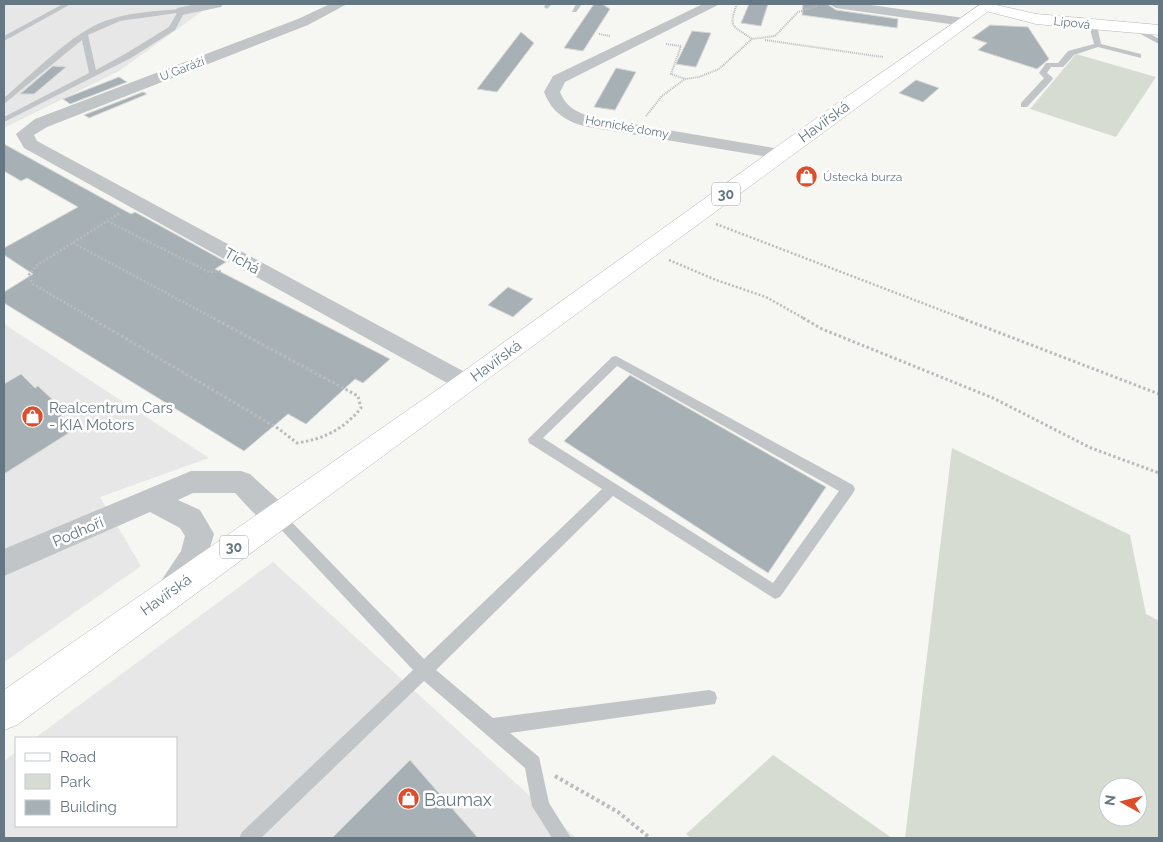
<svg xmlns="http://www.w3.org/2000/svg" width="1163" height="842" font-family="Raleway,sans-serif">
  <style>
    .built { fill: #e6e7e6 }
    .green { fill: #d7dcd3; fill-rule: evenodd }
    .building { fill: #a7b0b5; stroke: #d7d7d5 }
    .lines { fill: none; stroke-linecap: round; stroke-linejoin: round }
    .secondary-casing { stroke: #b3b9bd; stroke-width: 1 }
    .primary-casing { stroke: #b2b7ba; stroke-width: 1 }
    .path-far3 { stroke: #b9bcbe; stroke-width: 2; stroke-dasharray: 1 1; stroke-linecap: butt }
    .path-far2 { stroke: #b9bcbe; stroke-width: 2.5; stroke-dasharray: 2 2; stroke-linecap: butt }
    .path-far1 { stroke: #b9bcbe; stroke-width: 3; stroke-dasharray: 2.5 2.5; stroke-linecap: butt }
    .path { stroke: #b9bcbe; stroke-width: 4; stroke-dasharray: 3 3; stroke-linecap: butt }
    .lane { fill: #c1c5c8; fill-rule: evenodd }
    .street { fill: #c1c5c8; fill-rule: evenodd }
    .secondary { fill: #fff; fill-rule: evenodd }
    .primary { fill: #fff; fill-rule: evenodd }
    .labels { text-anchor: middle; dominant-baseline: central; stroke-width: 5; stroke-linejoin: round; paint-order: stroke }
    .far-street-label { font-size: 12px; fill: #657783; stroke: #fff }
    .far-poi-label { font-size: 12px; fill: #657783; stroke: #fff; text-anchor: start }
    .shield { fill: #fff; stroke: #93a0a8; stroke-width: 1 }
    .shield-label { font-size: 14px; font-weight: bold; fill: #657783 }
    .street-label { font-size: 15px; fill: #657783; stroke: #fff }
    .poi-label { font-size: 15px; fill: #657783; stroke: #fff; text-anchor: start }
    .near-poi-label { font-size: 18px; fill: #657783; stroke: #fff; text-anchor: start }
  </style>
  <rect width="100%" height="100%" fill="#f6f6f2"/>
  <g class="built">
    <polygon points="4,4 203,4 201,12 119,71 4,128"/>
    <polygon points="4,324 209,458 100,497 141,566 4,662"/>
    <polygon points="273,562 576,838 4,838 4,761 16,752 16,826 176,826 176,738 35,738"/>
  </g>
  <g class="green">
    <polygon points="1076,54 1156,77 1116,137 1030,109"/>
    <path d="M952,448L1130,535L1146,614L1159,621V838H905ZM1108,787H1138V817H1108Z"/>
    <polygon points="773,755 892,838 691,838 686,834"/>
  </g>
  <g class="building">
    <polygon points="594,4 602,4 610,9 583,51 564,48"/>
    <polygon points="749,4 768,4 761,26 741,23"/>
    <polygon points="803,4 827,4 836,10 898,19 897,28 802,15"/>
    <polygon points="990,25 1028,27 1049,59 1037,69 978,50 987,43 972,38"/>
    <polygon points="692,31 711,33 696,67 676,64"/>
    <polygon points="521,32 534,43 497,92 477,89"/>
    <polygon points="53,66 66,67 34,94 20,94"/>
    <polygon points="616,68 636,72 615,110 594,107"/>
    <polygon points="119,77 127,82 70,104 63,99"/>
    <polygon points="916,80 939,88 923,102 899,93"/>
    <polygon points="143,92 147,94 89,118 84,115"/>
    <polygon points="4,144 131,214 135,212 226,262 215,269 390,359 363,383 355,379 306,424 288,414 244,451 4,303 4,292 33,274 4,255 4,248 78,207 27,178 21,181 4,171"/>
    <polygon points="508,287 533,299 513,317 488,305"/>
    <polygon points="21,374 35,388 38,386 55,402 51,405 75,429 4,474 4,384"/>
    <polygon points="630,375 826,487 768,573 564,441"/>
    <polygon points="410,760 478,838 332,838"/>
  </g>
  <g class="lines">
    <defs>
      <polygon id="secondary" points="982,4 992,4 1036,14 1159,25 1159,35 1036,24 982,10 979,7"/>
      <polygon id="primary" points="981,4 998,4 17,725 4,730 4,690 457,376 842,100"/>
    </defs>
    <use href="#secondary" class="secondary-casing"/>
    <use href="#primary" class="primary-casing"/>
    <g class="path-far3">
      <path d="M737,4C728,28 732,25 752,39"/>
      <polyline points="599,34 610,36"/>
      <polyline points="765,40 883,57"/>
      <polyline points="666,44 681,46 671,74 685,79"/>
      <polyline points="646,116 662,96 685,79 699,77 719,69 752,39 775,36 798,12 817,6"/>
    </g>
    <g class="path-far2">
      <polyline points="107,221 209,272 221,271"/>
      <polyline points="716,224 964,319"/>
      <polyline points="73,243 215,319"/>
      <polyline points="669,260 716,280 766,297 805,319"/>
      <polyline points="93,319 33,284 28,276 36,266 120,213"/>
    </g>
    <g class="path-far1">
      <path d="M91,318L279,429L297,443C324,439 344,429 361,408L358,396L213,318"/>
      <polyline points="803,318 822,329 993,398 1091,448 1159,473"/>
      <polyline points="961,318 1159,394"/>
    </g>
    <polyline class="path" points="555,776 618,812 650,838"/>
    <g class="lane">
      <polygon points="63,4 71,4 4,41 4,36"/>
      <polygon points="546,4 552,4 547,9 544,7"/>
      <polygon points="576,4 582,4 576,12 572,12"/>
      <path d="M182,9L185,11L175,30L131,58L4,122V117L89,73L82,40L4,104V98C31,75 73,32 105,21C130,12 156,11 182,9ZM177,13L169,27L125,54L96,70L88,35L120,21Z"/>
      <polygon points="1093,23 1097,25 1101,44 1141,54 1141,58 1098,47 1074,55 1063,67 1051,67 1047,73 1053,78 1052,80 1027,107 1021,107 1021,103 1044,78 1039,73 1046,63 1058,63 1068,51 1094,44 1089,25"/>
      <polygon points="1136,26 1159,39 1159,44 1133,30 1132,28"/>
      <path d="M616,356L853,485L855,489L853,493L780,597L775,599L613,496L436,670L493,718L709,690L715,692L717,698L715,704L510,733L539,757L549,803L571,838H552L532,806L525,768L424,681L261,838H239L242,832L413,670L272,520L270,516L272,512L277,510L282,512L424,659L602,489L529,443L528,439L612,357ZM617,366L839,491L773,583L543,438Z"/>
    </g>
    <g class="street">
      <polygon points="197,4 223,4 221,7 182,15 175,11 177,8"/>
      <polygon points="330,4 347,4 308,25 47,127 34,135 37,141 474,377 478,383 474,389 466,392 458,389 24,148 16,134 35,119 298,19"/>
      <path d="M703,4H720L565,82L560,92C566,107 576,112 591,117L780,149L786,150L789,154L786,158L780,159L588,127C567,122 552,113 544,92L553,76Z"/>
      <polygon points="829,4 864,4 964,18 971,22 964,26 836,8"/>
      <path d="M191,471H241L250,474L287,508L291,516L287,524C265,532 249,507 235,493H193L178,500L200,510L214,534C207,558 195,594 170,604L160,600L155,590L181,551L185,536L180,528L150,512L4,576V549Z"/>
    </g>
    <use href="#secondary" class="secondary"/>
    <use href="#primary" class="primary"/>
  </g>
  <defs>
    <symbol id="shop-disc" viewBox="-11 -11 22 22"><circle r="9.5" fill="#df4c29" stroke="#fff"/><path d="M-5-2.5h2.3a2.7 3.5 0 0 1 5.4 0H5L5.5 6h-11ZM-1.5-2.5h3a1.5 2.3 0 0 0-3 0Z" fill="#fff"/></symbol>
  </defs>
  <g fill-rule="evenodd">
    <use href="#shop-disc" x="794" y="164" width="25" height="25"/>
    <use href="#shop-disc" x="20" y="404" width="25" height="25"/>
    <use href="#shop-disc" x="396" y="786" width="25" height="25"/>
  </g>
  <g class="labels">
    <g class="far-street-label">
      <text transform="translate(1072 23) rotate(6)">Lipová</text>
      <text transform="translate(182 69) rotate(-21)">U Garáží</text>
      <text transform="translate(627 127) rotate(10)">Hornické domy</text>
    </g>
    <g class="far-poi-label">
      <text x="823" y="177">Ústecká burza</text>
    </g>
    <g class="shield">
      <rect x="712" y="182.5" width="28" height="23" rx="4"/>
      <rect x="220" y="535.5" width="28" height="23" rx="4"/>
    </g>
    <g class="shield-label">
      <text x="726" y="194">30</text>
      <text x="234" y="547">30</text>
    </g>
    <g class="street-label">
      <text transform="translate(824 122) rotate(-36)">Havířská</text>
      <text transform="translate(242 261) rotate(29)">Tichá</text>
      <text transform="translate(496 361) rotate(-36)">Havířská</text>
      <text transform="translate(78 532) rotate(-23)">Podhoří</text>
      <text transform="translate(166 595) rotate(-36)">Havířská</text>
    </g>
    <g class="poi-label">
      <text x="49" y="408">Realcentrum Cars<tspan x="49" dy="17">- KIA Motors</tspan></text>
    </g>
    <g class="near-poi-label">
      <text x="424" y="799">Baumax</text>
    </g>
  </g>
  <rect width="1163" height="842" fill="none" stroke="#657783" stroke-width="10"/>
  <rect x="15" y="737" width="162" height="90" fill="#ffffff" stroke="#c1c9cd"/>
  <rect x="25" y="753" width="25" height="8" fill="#ffffff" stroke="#c1c9cd"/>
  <text x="60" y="762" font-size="15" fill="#657783">Road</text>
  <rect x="25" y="774" width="25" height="15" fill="#d7dcd3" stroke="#c1c9cd"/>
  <text x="60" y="787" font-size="15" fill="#657783">Park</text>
  <rect x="25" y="800" width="25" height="15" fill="#a7b0b5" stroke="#c1c9cd"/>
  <text x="60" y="812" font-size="15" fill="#657783">Building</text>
  <g transform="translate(1123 802) rotate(278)"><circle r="24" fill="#ffffff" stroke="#c1c9cd"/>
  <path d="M0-4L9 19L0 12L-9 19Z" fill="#df4c29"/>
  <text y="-8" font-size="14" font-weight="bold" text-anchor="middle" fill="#657783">N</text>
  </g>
</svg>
